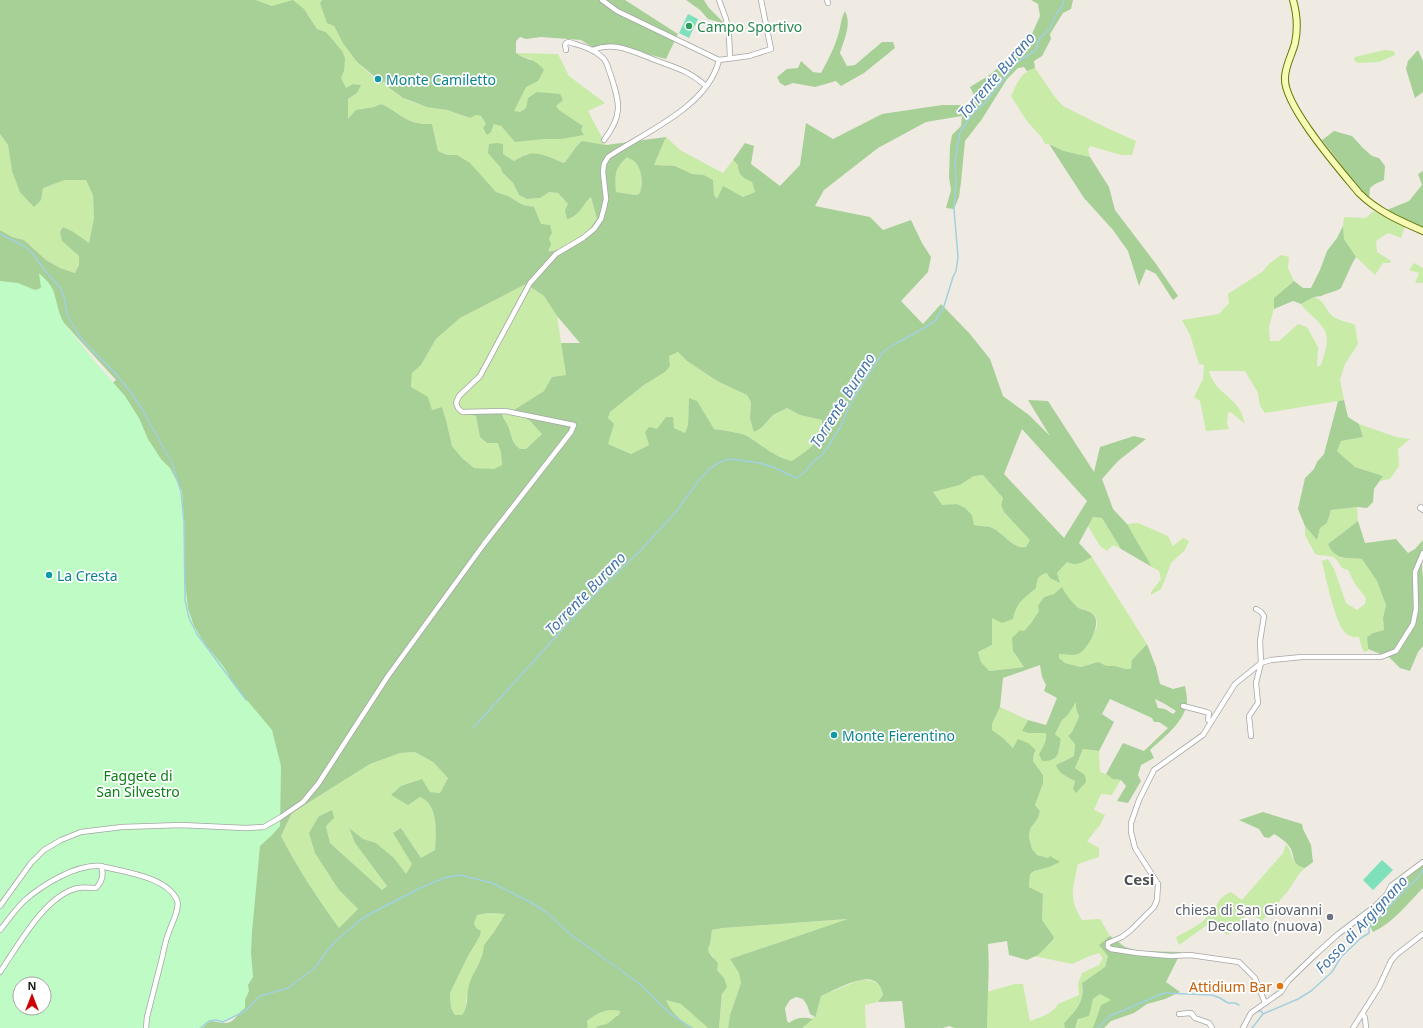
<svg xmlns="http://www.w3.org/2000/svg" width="1423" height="1028" font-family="'Noto Sans',sans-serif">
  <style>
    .grass { fill: #c8eba8 }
    .forest { fill: #a7d097; fill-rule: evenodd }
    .park { fill: #bffbc4; fill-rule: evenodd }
    .pitch { fill: #7fe0bc }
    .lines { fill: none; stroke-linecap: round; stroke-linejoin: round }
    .stream { stroke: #a3d0de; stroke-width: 1.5 }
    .street-casing { stroke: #a5a5a5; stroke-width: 6 }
    .secondary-casing { stroke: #6a7702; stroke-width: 8 }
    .street { stroke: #fff; stroke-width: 4.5 }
    .secondary { stroke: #f7fbb6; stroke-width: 6 }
    .leisure-dot { fill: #2e9e5b; stroke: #fff; stroke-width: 1.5 }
    .culture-dot { fill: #0f9aa8; stroke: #fff; stroke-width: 1.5 }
    .worship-dot { fill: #6b7280; stroke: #fff; stroke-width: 1.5 }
    .food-dot { fill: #e8710a; stroke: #fff; stroke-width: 1.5 }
    .labels { text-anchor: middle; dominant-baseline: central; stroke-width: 3.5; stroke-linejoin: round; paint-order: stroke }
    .leisure-label { font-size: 14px; fill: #27864d; stroke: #fff; text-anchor: start }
    .culture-label { font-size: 14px; fill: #0d838f; stroke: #fff; text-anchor: start }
    .park-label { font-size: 14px; fill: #097f14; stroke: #fff }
    .worship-label { font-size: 14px; fill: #5b616d; stroke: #fff; text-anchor: end }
    .food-label { font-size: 14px; fill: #c56008; stroke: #fff; text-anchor: end }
    .water-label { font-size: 15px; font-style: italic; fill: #4576a8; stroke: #fff }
    .neighbourhood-label { font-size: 15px; font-weight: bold; fill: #515151; stroke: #fff }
  </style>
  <rect width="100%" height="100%" fill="#efebe3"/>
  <g class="grass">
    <path d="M256,0H322L320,3C332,22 342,42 355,59C362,69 373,74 379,84L384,81C400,103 422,105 446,110C454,112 462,116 470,118L476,114L481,116L491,132L494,124L501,126L505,131L543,139H561L581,130L583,126L559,110L556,106L526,108L520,112H513L526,86L538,81L531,59L520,56L516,53L558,54L569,76L605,103L588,111L606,145L582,141C574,147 571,156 564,163L547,156L527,154L514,161L503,154L488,152L501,168L502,172L513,183L519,195L528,199L540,198L549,192L558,193L568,204L572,218C580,212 584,204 591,197L597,219C594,222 592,226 590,229C583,237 558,252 548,251L534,207L523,205L508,196L496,192L457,155H447L438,151L432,124C405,125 403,114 381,104L374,107L357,110L348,119V99L357,93L360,85L353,84L346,89L341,78L344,71L326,32L317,29L304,9L272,6Z"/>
    <polygon points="1384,50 1394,51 1395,55 1379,62 1357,63 1354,60 1355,57"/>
    <path d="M1035,68L1055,97L1063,106L1107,128L1136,141L1132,155H1121L1090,146L1088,150L1090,157L1064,151L1050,144H1045L1042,138L1026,120L1011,96C1018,82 1020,73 1035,68Z"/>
    <polygon points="0,134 8,145 12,171 41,200 43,188 65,180 86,180 93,195 94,218 89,244 72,231 63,227 60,232 62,241 79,256 79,265 75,273 60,268 46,260 24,240 12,237 0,230"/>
    <path d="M666,137L680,150L723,173L733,160L738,165C738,175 743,177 752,182L755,192L743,197L734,193L717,199L714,195L713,180L704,175L692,174L675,166L654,165Z"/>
    <path d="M627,156C629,158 633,160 635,162C642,169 644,186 639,194L636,195L616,192C615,175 614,169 627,156Z"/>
    <polygon points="1373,211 1405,226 1401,238 1388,233 1376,241 1377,252 1391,261 1390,263 1383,263 1375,275 1356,257 1344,239 1343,226 1344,217 1366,218"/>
    <path d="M1281,255L1289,257L1288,268L1294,281L1274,298L1275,304L1269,327L1270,341H1279L1298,324L1307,327L1318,347L1317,367L1321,365C1323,358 1327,348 1327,340C1327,324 1309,316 1301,304L1314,297C1327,302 1324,310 1334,317C1340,321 1349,322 1355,325L1358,344L1345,364L1340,380L1344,400L1265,413L1260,406L1258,393L1245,371H1209C1214,391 1232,395 1241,412C1243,415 1243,420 1245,424L1232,413L1228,412L1227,423L1229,429L1206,431L1200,401L1194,397L1203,379L1204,365L1199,364L1190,335L1182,320L1219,314L1229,303L1228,294L1262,272L1270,263Z"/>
    <polygon points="1414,263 1423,268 1423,283 1415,283 1419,273 1409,270"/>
    <path d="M526,284L544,296L557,316L566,375L552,377L544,391L514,410L530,421L542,434L526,449L520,450C512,443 512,436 508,427C507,424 505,421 503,418L464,413L476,416L480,437L487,443H498L501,453L502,465L494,470L474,468L462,458L452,446L446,420L442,407L432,410L411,387L412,373L421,365L436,339L460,318Z"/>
    <path d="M678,352L687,361L717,381L747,395L751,402L750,418L761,428L773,415L787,408L800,415L822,420C821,442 810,450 792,461C775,457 762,445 747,436C743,433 720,430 714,429L708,422L703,411L689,399L688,425L685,433L674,428L649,445L631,454L608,444V418L610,412L644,385L665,372L670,366L669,356Z"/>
    <polygon points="1359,424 1396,437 1410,439 1398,449 1399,466 1390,479 1379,481 1383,476 1355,467 1337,451 1341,441 1363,437"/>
    <path d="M983,475L1003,498L1001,505L1004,512L1031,540L1026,547C1011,549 1004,532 990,527C985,526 979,526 974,525L972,515L957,504L942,506L933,492L960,485L974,476Z"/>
    <path d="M1357,507L1358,521L1328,544L1341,558L1362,559L1377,581L1386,605L1383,618L1384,630L1373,633L1367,637L1368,651L1364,652L1362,648L1359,637C1353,638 1347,636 1343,630C1335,620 1325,575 1322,561L1328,559L1334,569L1346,603L1357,610L1365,604L1366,598L1355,584L1348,570L1342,568C1332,550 1330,559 1315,554L1305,535V526L1317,540L1320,528L1327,523L1331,510Z"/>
    <polygon points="1093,517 1102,518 1121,549 1113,545 1107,551 1100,546 1088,526"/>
    <polygon points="1138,523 1168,536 1173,546 1183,538 1189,541 1185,550 1171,563 1164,582 1161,589 1151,595 1151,592 1161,579 1159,571 1152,567 1127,524"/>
    <path d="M1092,557L1147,644L1132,660V669H1126L1115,666H1107L1098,662L1081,667L1065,663L1058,658L1059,654L1077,655C1085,645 1107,625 1092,613C1087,609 1081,610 1077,607C1065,597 1060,592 1044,597L1039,611L1031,623L1024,631L1013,651L1024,667L988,671L981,662L978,652L992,645V618L1015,608L1023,599L1036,588C1037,579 1038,575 1047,573L1059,582L1057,573L1067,562C1076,567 1083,562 1092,557Z"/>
    <path d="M1077,700L1076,708L1079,717L1072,732L1068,736L1075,744L1074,756L1061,762L1065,776L1075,781L1073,789L1085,775L1075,768L1083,749L1099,751L1100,772C1109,774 1110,779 1121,780L1112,795L1101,794L1094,810L1105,815L1100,825L1087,841L1099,848V857L1078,864C1073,888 1068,898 1082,920L1100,919L1110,936L1100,945L1108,956L1105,967L1082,983C1084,1003 1077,1009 1064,1023L1065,1028H987V992L1014,984H1023L1030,1021C1039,1018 1054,1013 1058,1004L1079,995L1078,984L1082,973L1099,965L1103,958L1099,953L1090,956L1072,964L1034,956L1053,941L1054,937L1042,920L1043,894L1029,887L1030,874L1034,871L1049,867L1048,858L1037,855L1032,849L1029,837L1030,829L1038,818L1040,811L1035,805L1043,782V775L1033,761L1034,753L1036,750L1033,747L1013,748L1003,738L992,730V724L1000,707L1028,720L1022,731L1029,733H1046C1047,741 1043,747 1039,754L1059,752L1061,739L1055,734L1062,720L1068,715Z"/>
    <path d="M415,752L433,762L448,778L440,793L430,792L420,797C439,805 436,833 435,850L421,858L401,828L412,864L406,875L394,858L376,843L362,839L349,829L355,843L387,886L382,890L330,843L326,826L332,810L318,816L334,880L339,890L358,909L339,928C318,899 298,869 281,836L292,813L370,764L400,753Z"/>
    <path d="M1286,844C1294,854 1290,865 1305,868L1299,874L1288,891L1262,921L1249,912L1228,935L1210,923L1179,945L1176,937C1189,930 1201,925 1210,914C1220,905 1215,899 1231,892L1242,900L1283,853Z"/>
    <polygon points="488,913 505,914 494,932 484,945 484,952 473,975 466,1000 466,1010 462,1015 455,1015 451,1008 450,993 468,956 480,936 481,931 476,928 474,923 477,915"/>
    <polygon points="850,919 730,959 739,973 741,983 730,1015 728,1028 719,1028 724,978 717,970 713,956 709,953 708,949 710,944 712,930 723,928"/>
    <path d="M860,980C873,980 880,981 883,995L878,1002L865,1005L866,1028H802L816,1015L821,996Z"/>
    <path d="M1100,994L1112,1000L1101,1005L1094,1025L1092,1028H1075C1080,1015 1088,1001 1100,994Z"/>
    <path d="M665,999L681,1004L708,1028C704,1028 699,1028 695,1028C681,1026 671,1010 665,999Z"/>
    <path d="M614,1009L620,1010L619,1015C614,1017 612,1021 608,1023C603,1026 599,1024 595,1028H586L588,1027L587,1021C597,1014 602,1010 614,1009Z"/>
  </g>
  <g class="forest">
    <path d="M0,0H256L272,6L293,0L304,9L317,29L326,32L342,51L345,58L344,71L341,78L346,88L353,84L361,85L357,93L348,99V119L356,110L374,107L381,104C403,114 405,125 432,124L438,151L447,155H457L470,163L496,192L508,196L523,205L534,207L541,224L550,225L552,233L549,238L551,245L548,251C557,253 584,237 590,229C592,226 594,222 597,219L591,197C583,204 579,217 567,219L565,210L568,204L558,193L549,192L540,198L527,199L519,195L513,183L502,172L501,168L488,153L489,144L497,143L503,144V154L514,161C518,159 522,156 526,155C538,150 553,159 564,163C571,156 574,147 582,141L606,145L666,137L654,165L675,166L692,174L704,175L713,180L714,195L717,199L723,186L743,197L755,192L752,182C743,178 738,175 738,165L733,160L745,143L754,146L751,164L780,186L800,165L806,123L833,139L882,114L942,105H971L975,97L970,87L988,76L998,68L1002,69L1006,61L1031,36L1040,16L1038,4L1031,0H1073L1071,9L1063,13L1050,34L1051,39L1042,56L1034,61L1035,68L1027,71L1024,67L1018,68L1007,79L982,119L965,141L961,182L959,197L954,209L946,208L951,190L949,177L950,146L952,135L961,126L962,116L926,122L878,148L824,190L815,206L870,217L883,230L911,220L922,243L931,257L928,272L901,301L923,324L941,304L970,334L990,359L1003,396L1029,415L1050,436L1028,400L1048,401L1094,472L1100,447L1134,436L1146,439L1118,461L1102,479L1113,509L1127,524L1152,567L1121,549L1102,518L1093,517L1079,543L1092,557C1083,562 1076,567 1067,562L1057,573L1060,583L1050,578L1047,573C1038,575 1037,579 1036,588C1024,599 1016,602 1013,619L1002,623L992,618V645L978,652L981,662L989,671L1024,667L1013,651L1012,638L1020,630L1024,631L1031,623L1039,611L1038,606L1044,597L1054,594L1062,587C1066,595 1071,601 1077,607C1082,611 1091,609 1095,617C1100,627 1087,650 1078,654C1073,656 1065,654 1059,654V658L1065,663L1081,667L1098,662L1107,666H1115L1126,669H1131L1132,660L1147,644L1156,667L1160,684L1173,689L1185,686C1186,691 1187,697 1187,702C1185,722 1163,738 1150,750L1154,758L1141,765L1138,775L1141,781L1128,803L1117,801L1126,786L1121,780L1113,779L1106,774L1123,743L1144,751L1168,728L1159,722H1154L1152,718L1110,699L1102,714L1114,722L1099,751L1083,749L1075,768L1085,775L1086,782L1076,793L1073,789L1075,781C1067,777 1058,773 1056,765L1074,756L1075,744L1068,736L1072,732L1079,717L1076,708V702L1068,715L1062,720L1055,734L1061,739C1058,753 1060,761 1042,761L1039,754C1043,747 1047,741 1046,733H1029L1022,731L1028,720L1046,725L1057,698L1044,691L1046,685L1042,677L1040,665L1003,678L1000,707L992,724V730L1003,738L1013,748L1018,739L1028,743L1036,750L1034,753L1033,761L1043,775V783L1035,805L1040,811L1038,818L1030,829L1029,837L1032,849L1037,855L1048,858L1050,856L1060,862L1049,867L1034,871L1030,874L1029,887L1043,894L1042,920L1054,937L1053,940L1038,955L1027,960L1009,955L1007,941L988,944C990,972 987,1000 987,1028H955L949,1026L943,1028H905L902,1001L878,1002L883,995C882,989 879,982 872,980C860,976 833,991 821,996L816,1015L815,1017L810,1014L807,1005L803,999L796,997L790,1000L785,1008L787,1021L789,1023C797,1017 803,1017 813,1019L802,1028H728L730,1015L741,983L739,973L730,959L848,919L723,928L712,930L710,944L708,949L709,953L718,963L717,970L724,978L727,987L722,994L719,1028H708L681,1004L666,1000C671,1012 681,1022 694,1028H595C599,1024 603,1026 608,1023C612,1021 614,1017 619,1015L620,1011C606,1008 598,1013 587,1021L588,1027L586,1028H0V438L53,436L116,380L64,323L60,322L0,403V230L12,237L24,240L46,260L60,268L75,273L79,265V256L62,241L60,232L63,227L72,231L89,243L94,218L93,195L86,180H65L43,188L41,200L34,207L20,192L12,171L8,145L0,134ZM627,157C629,158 633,160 635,162C642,169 644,186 639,194L636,195L616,192C615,175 614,169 627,157ZM526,284L544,296L557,316L580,343H561L566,375L552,377L544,391L514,410L530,421L542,434L526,449H520C511,443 512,435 508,426C506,421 503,419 502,414L482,409L457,410L464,413L476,416L480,437L487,443H498L501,453L502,465L494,469L474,468L462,458L452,446L446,420L442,407L432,410L428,397L411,387L412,373L421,365L436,339L460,318ZM678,352L687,361L717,381L747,395L751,402L750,418L754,432L761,428L773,415L787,408L800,415L822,420C823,442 808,450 792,461C774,457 762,445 747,436C743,433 720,430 714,429L697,401L689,398L688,425L685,433L674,428L673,417H666L657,429L649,427L645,432L649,445L631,454L608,444L614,424L608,418L610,412L644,385L665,372L670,366L669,356ZM1022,429L1087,501L1064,538L1004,474ZM983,475L1003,498L1001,505L1004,512L1030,540L1026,547C1011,549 1004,532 990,527C985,526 979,526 974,525L972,515L965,508L957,504L942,505L933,492L960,485L974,476ZM1155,699L1165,704L1176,711L1173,714L1165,709L1158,708ZM415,752L433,762L448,778L440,793L430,792L422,779L401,786L391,795L408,805L420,797C439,805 436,833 435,850L421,858L401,828L393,833L412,864L406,874L394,858L376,843L363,839L349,828L355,843L387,886L382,890L330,843L326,826L334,818L332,810L319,816L309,833L315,853L339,890L358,909L339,928C318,899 298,869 281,836L292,813L370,764L400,753ZM488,913L505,914L494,932L484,945C484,959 473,971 469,985C466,995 469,1007 462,1015H455L451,1008L450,993L468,956L480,936L481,931L476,928L474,923L477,915ZM20,984H44V1008H20ZM241,1010C230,1028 226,1023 207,1020Z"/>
    <path d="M322,0H625L678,34L666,59L617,46L592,47L581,40L541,37L526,39L520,37L516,41V53C526,61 534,57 544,70L538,81L526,87L514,111L520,112L526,108L528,98L537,92L560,94L563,100L556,106L559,110L583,126L581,130L584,135L561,139H543L515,142L501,126L494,124L491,132L487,135L483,128L486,124L481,116L476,115L470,118L447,110L427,107L403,98L388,87L384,81L380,84L375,77L357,62L343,43L334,26L327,23L320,3Z"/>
    <polygon points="686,0 704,0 709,8 725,24 708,19 700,10"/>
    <path d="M845,11C852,25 844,39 840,53L847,66L855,65L882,42H893L895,48L864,73L841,86L836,81L815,87L793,83L785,86L780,83L777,77L787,69L798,68L801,61L813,72L821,73C828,60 835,47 839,32C841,25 841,18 845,11Z"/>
    <polygon points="1418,50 1423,61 1423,92 1415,98 1406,69 1408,61"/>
    <polygon points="1334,131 1352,136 1363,148 1372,156 1379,158 1385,166 1384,180 1375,184 1370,188 1369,199 1362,192 1322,140"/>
    <polygon points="1049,144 1064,151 1090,157 1109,187 1115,210 1156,264 1178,296 1173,300 1156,274 1146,269 1139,286 1128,251 1113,230 1084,198"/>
    <polygon points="1423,171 1423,229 1386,212 1387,210 1409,201 1422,185 1418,174"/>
    <polygon points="1343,226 1344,239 1356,257 1352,264 1341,288 1338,290 1323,295 1322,296 1314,297 1301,304 1293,301 1274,309 1274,298 1294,281 1303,288 1311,288 1320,270 1327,251 1337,238"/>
    <polygon points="1344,400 1348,417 1359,424 1363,437 1341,441 1337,451 1355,467 1383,476 1374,489 1373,502 1367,508 1357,507 1331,510 1327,523 1320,528 1317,540 1305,526 1298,509 1305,478 1314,469 1317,462 1324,454 1338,401"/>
    <path d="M1358,521L1365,543L1396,539L1408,553L1415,549L1423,540C1423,552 1421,566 1423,577V646L1418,652L1410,671L1400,668L1390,658L1368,649L1367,637L1373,633L1384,630L1383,618L1386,605L1377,581L1362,559C1346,558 1335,560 1328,544Z"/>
    <path d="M1263,812L1302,824L1303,829L1311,845L1313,862L1305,868C1292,865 1295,859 1291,849C1287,842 1281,838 1274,834L1269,838L1264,837L1259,829L1239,820Z"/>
    <path d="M1423,863V888C1407,904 1394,922 1373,932L1365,916C1386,900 1403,880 1423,863Z"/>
    <path d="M1110,936L1125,947L1139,951L1181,952L1166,982L1180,992L1165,999L1147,1004L1134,1013L1111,1021L1104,1028H1092L1094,1025L1101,1005L1111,1000L1100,994L1093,999L1089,1016L1078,1019L1075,1028H1065L1064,1023C1076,1010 1085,1002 1082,983L1105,967L1108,956L1099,945Z"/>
  </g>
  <path class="park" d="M39,273C44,278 50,283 53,290C57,301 58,313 64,323L96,363L125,396L139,418L148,439L161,459L170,468L182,491L185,536V582L188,608L194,626L205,644L224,667L235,686L272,730L281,766L280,826L272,835L260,846L252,932L251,953L253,977L248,985L249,991L245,1000V1008C230,1020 230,1022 210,1021L202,1028H0V281L18,283L35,290L41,288ZM20,984H44V1008H20Z"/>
  <g class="pitch">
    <polygon points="688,14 698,19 689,38 679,33"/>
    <polygon points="1382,860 1393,870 1373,890 1363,880"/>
  </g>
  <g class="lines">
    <g class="stream">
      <polyline points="0,234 24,246 32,253 47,273 56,283 61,289 64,297 67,314 78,334 84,342 115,373 132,394 142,409 172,463 181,492 184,522 185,600 189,618 197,634 246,700"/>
      <polyline points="473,728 592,597 640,551 675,513 699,480 709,469 720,462 730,459 759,463 773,467 796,478 805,472 812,463 823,454 829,445 841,426 847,411 855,396 883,352 893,345 919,331 935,321 944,306 953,277 956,271 958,257 954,209 956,183 955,161 960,132 974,112 984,104 1016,63 1036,50 1039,39 1050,28 1057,13 1063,4 1064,0"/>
      <polyline points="1258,1011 1261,1011 1263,1014"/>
      <polyline points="200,1028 209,1021 216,1020 223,1022 245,1011 260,996 288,988 316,967 326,952 336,941 359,921 370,914 422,887 444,878 460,875 492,883 532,903 546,912 570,934 640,984 670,1014 692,1028"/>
      <polyline points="1098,1028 1110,1016 1164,993 1212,995 1220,998 1228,1003 1235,1003 1239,1005"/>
      <polyline points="1252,1028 1263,1014 1298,999 1311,991 1332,972 1341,957 1361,938 1369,933 1369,928 1372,924 1402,893 1418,878 1423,870"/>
    </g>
    <defs>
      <g id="street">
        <polyline points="602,0 617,11 719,60 749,56 771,49 761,0"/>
        <polyline points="719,0 726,19 729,35 730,58"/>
        <polyline points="827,0 828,3"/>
        <path d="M566,50L565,45L566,43L569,42C581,46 592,48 602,57C608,62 608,69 611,76C620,104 623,115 604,140"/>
        <path d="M592,50C600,47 609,46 617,47C630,49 642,55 655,60C676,68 688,70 706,86"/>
        <polyline points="1421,507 1420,508 1423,510"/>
        <polyline points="1183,706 1206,712 1209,713 1208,720 1211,722"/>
        <polyline points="1251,736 1249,716 1258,703 1256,683 1261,663 1260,641 1264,616 1261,612 1256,609"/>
        <path d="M0,906L31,863L44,850L61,840L81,832L122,827L181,825L245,828L264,827L281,817L303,802L318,784L388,676L484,544L571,432L574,425L505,411L462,412L458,408L456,403L459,396L480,376L530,283L556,254L583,238L594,229L601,219L604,208L606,199L603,172L604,164L608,157C645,132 708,107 719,60"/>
        <path d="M0,930C8,920 15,910 24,901C42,885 76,864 101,866C123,872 166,876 177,900C180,908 173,921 170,929C166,938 164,948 162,958C157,978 152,998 147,1017L146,1028"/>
        <path d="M0,972C18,946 45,895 78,888C84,887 90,888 96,888C103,881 104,874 101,866"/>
        <polyline points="1265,1003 1255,978 1239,962 1190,955 1171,956 1137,953 1111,949 1108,947 1108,943 1122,937 1131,930 1154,907 1157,900 1158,884 1135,848 1131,832 1131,823 1139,800 1154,770 1203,735 1235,684 1261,663 1271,660 1302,657 1381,657 1396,651 1413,624 1416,609 1415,572 1423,553"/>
        <polyline points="1179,1014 1191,1013 1195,1018 1209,1023 1212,1028"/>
        <polyline points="1363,1014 1365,1018 1366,1028"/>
        <polyline points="1243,1028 1251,1013 1281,992 1288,981 1316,954 1337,935 1374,907 1387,894 1391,886 1423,862"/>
        <polyline points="1353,1028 1379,987 1391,961 1396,955 1423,934"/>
      </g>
      <path id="secondary" d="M1293,0C1297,14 1298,29 1295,43C1292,55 1285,66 1285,78C1283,105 1341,171 1359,193C1377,211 1400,221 1423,231"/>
    </defs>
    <use href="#street" class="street-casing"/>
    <use href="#secondary" class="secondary-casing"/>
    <use href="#street" class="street"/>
    <use href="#secondary" class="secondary"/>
  </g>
  <circle class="leisure-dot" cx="689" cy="26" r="4"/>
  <g class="culture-dot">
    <circle cx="378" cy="79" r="4"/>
    <circle cx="49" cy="575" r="4"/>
    <circle cx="834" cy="735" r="4"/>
  </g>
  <circle class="worship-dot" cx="1330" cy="917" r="4"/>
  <circle class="food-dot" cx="1280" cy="986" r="4"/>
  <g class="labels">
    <g class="leisure-label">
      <text x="697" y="26">Campo Sportivo</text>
    </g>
    <g class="culture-label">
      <text x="386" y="79">Monte Camiletto</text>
      <text x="57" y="575">La Cresta</text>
      <text x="842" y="735">Monte Fierentino</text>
    </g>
    <g class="park-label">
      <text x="138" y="775">Faggete di<tspan x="138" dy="16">San Silvestro</tspan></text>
    </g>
    <g class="worship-label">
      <text x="1322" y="909">chiesa di San Giovanni<tspan x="1322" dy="16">Decollato (nuova)</tspan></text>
    </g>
    <g class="food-label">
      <text x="1272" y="986">Attidium Bar</text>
    </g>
    <g class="water-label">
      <text transform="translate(996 75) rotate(-49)">Torrente Burano</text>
      <text transform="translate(842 400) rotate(-58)">Torrente Burano</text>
      <text transform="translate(585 593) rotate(-46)">Torrente Burano</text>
      <text transform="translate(1361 924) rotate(-47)">Fosso di Argignano</text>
    </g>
    <g class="neighbourhood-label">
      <text x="1139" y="879">Cesi</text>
    </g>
  </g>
  <g transform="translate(32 996)"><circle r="19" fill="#ffffff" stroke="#a5a5a5"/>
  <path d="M0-3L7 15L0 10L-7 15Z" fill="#cc0200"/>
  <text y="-6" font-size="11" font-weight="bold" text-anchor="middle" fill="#1e1e1e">N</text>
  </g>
</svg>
